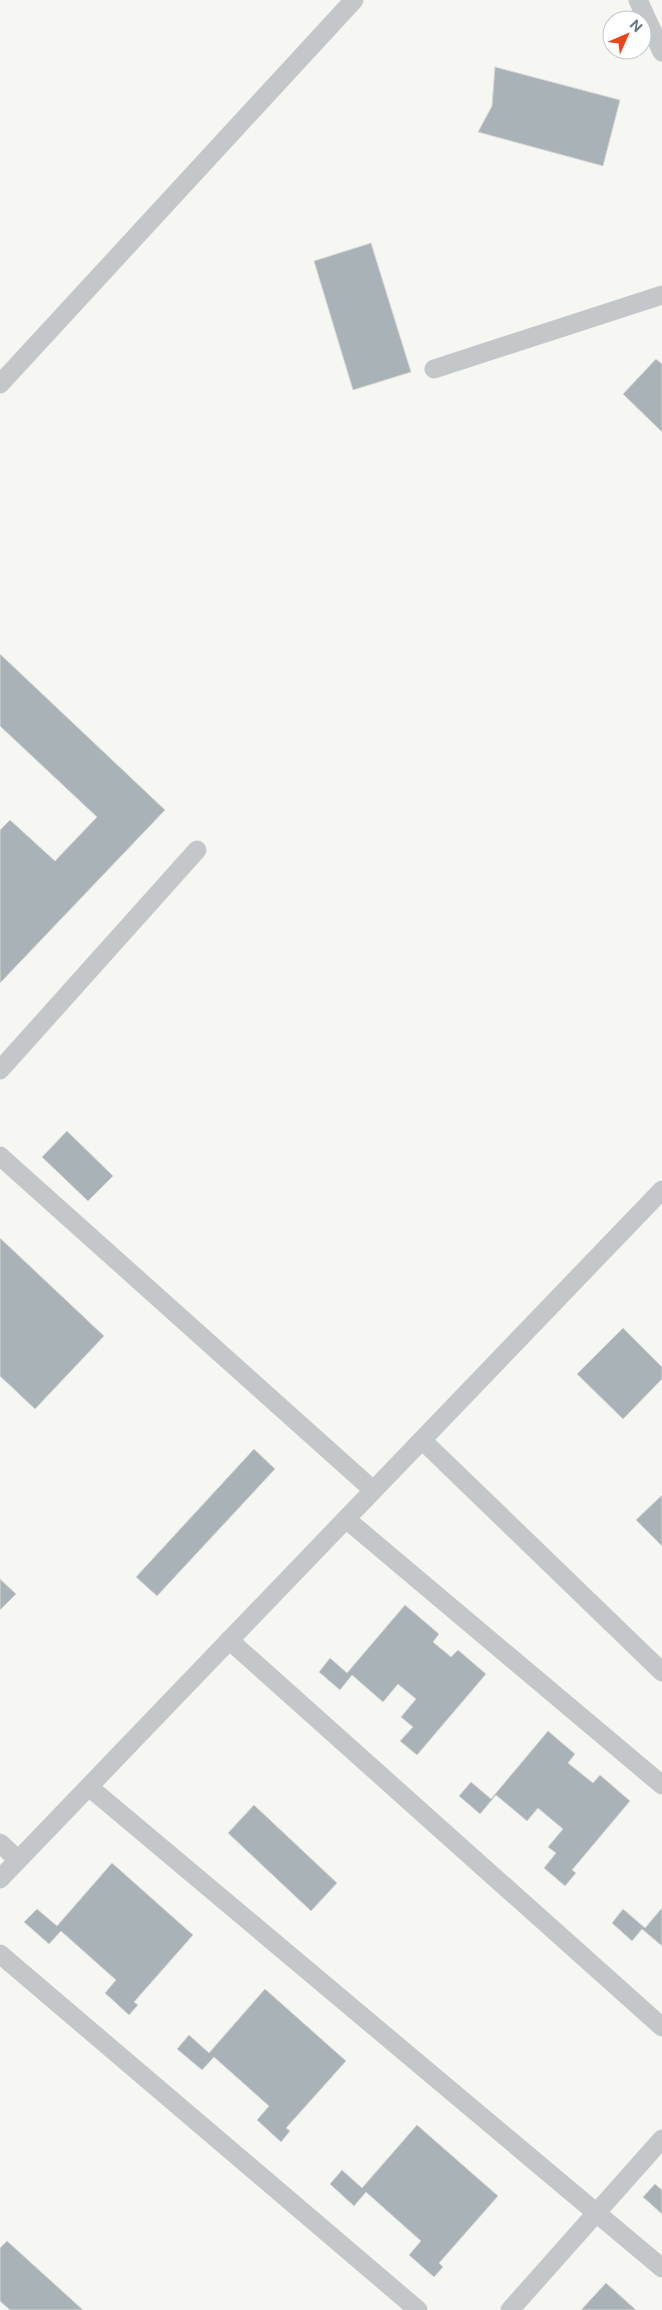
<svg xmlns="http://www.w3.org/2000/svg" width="662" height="2310" font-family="'Public Sans',sans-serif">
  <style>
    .building { fill: #a9b2b7; stroke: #d7d7d5 }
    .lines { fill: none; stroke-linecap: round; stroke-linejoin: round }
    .service { stroke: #c3c7ca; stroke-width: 19 }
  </style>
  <rect width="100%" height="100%" fill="#f6f6f2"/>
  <g class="building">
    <polygon points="495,67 620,100 603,166 478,132 492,106"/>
    <polygon points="371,243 411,372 353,390 314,261"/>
    <polygon points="656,359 662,364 662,432 623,394"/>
    <polygon points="0,654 165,810 0,983 0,830 10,820 55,861 97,817 0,726"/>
    <polygon points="67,1131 113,1176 88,1201 42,1157"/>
    <polygon points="0,1238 104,1336 35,1409 0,1376"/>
    <polygon points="623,1328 662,1367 662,1379 623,1419 577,1374"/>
    <polygon points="254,1449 275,1469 157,1596 136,1577"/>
    <polygon points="662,1495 662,1546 636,1520"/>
    <polygon points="0,1579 16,1594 0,1610"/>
    <polygon points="405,1605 439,1634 433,1642 451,1657 458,1650 486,1674 417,1755 400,1741 413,1727 401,1717 416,1699 398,1684 383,1702 352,1675 340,1690 319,1672 330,1658 347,1673"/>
    <polygon points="548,1731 575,1754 568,1763 593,1783 600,1775 630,1801 572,1870 576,1873 565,1886 544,1868 556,1853 548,1847 563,1829 538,1808 527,1821 496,1795 480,1814 459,1796 471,1782 491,1799"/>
    <polygon points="254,1805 337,1883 311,1911 228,1833"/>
    <polygon points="112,1863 193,1935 134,2002 138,2005 129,2015 105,1993 116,1980 61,1931 49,1944 24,1922 37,1909 57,1926"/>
    <polygon points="662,1908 662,1946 642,1929 632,1941 612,1923 623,1909 645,1928"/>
    <polygon points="265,1989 346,2061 286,2128 290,2131 281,2142 257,2120 269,2106 214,2057 202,2070 177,2049 189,2035 209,2053"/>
    <polygon points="417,2125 498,2196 439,2263 443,2267 434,2277 409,2255 421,2241 366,2192 354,2206 330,2184 342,2170 362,2188"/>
    <polygon points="655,2184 662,2190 662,2214 643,2197"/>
    <polygon points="7,2241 83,2310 10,2310 0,2301 0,2248"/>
    <polygon points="606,2283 636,2310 581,2310"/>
  </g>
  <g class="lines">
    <g class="service">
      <polyline points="638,0 662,52"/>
      <polyline points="434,369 662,295"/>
      <polyline points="0,384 354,0"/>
      <polyline points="0,1070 197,850"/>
      <polyline points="0,1156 373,1490"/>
      <polyline points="422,1440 662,1672"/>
      <polyline points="346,1519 662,1785"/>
      <polyline points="229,1640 662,2027"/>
      <polyline points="89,1787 662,2268"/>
      <polyline points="0,1843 18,1860"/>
      <polyline points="0,1879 662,1190"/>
      <polyline points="0,1954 418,2310"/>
      <polyline points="510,2310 662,2139"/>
    </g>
  </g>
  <g transform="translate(627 35) rotate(45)"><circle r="24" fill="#ffffff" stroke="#c1c9ce"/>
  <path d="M0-4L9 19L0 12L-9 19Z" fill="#eb441d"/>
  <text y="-8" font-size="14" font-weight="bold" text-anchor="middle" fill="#637785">N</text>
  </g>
</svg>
